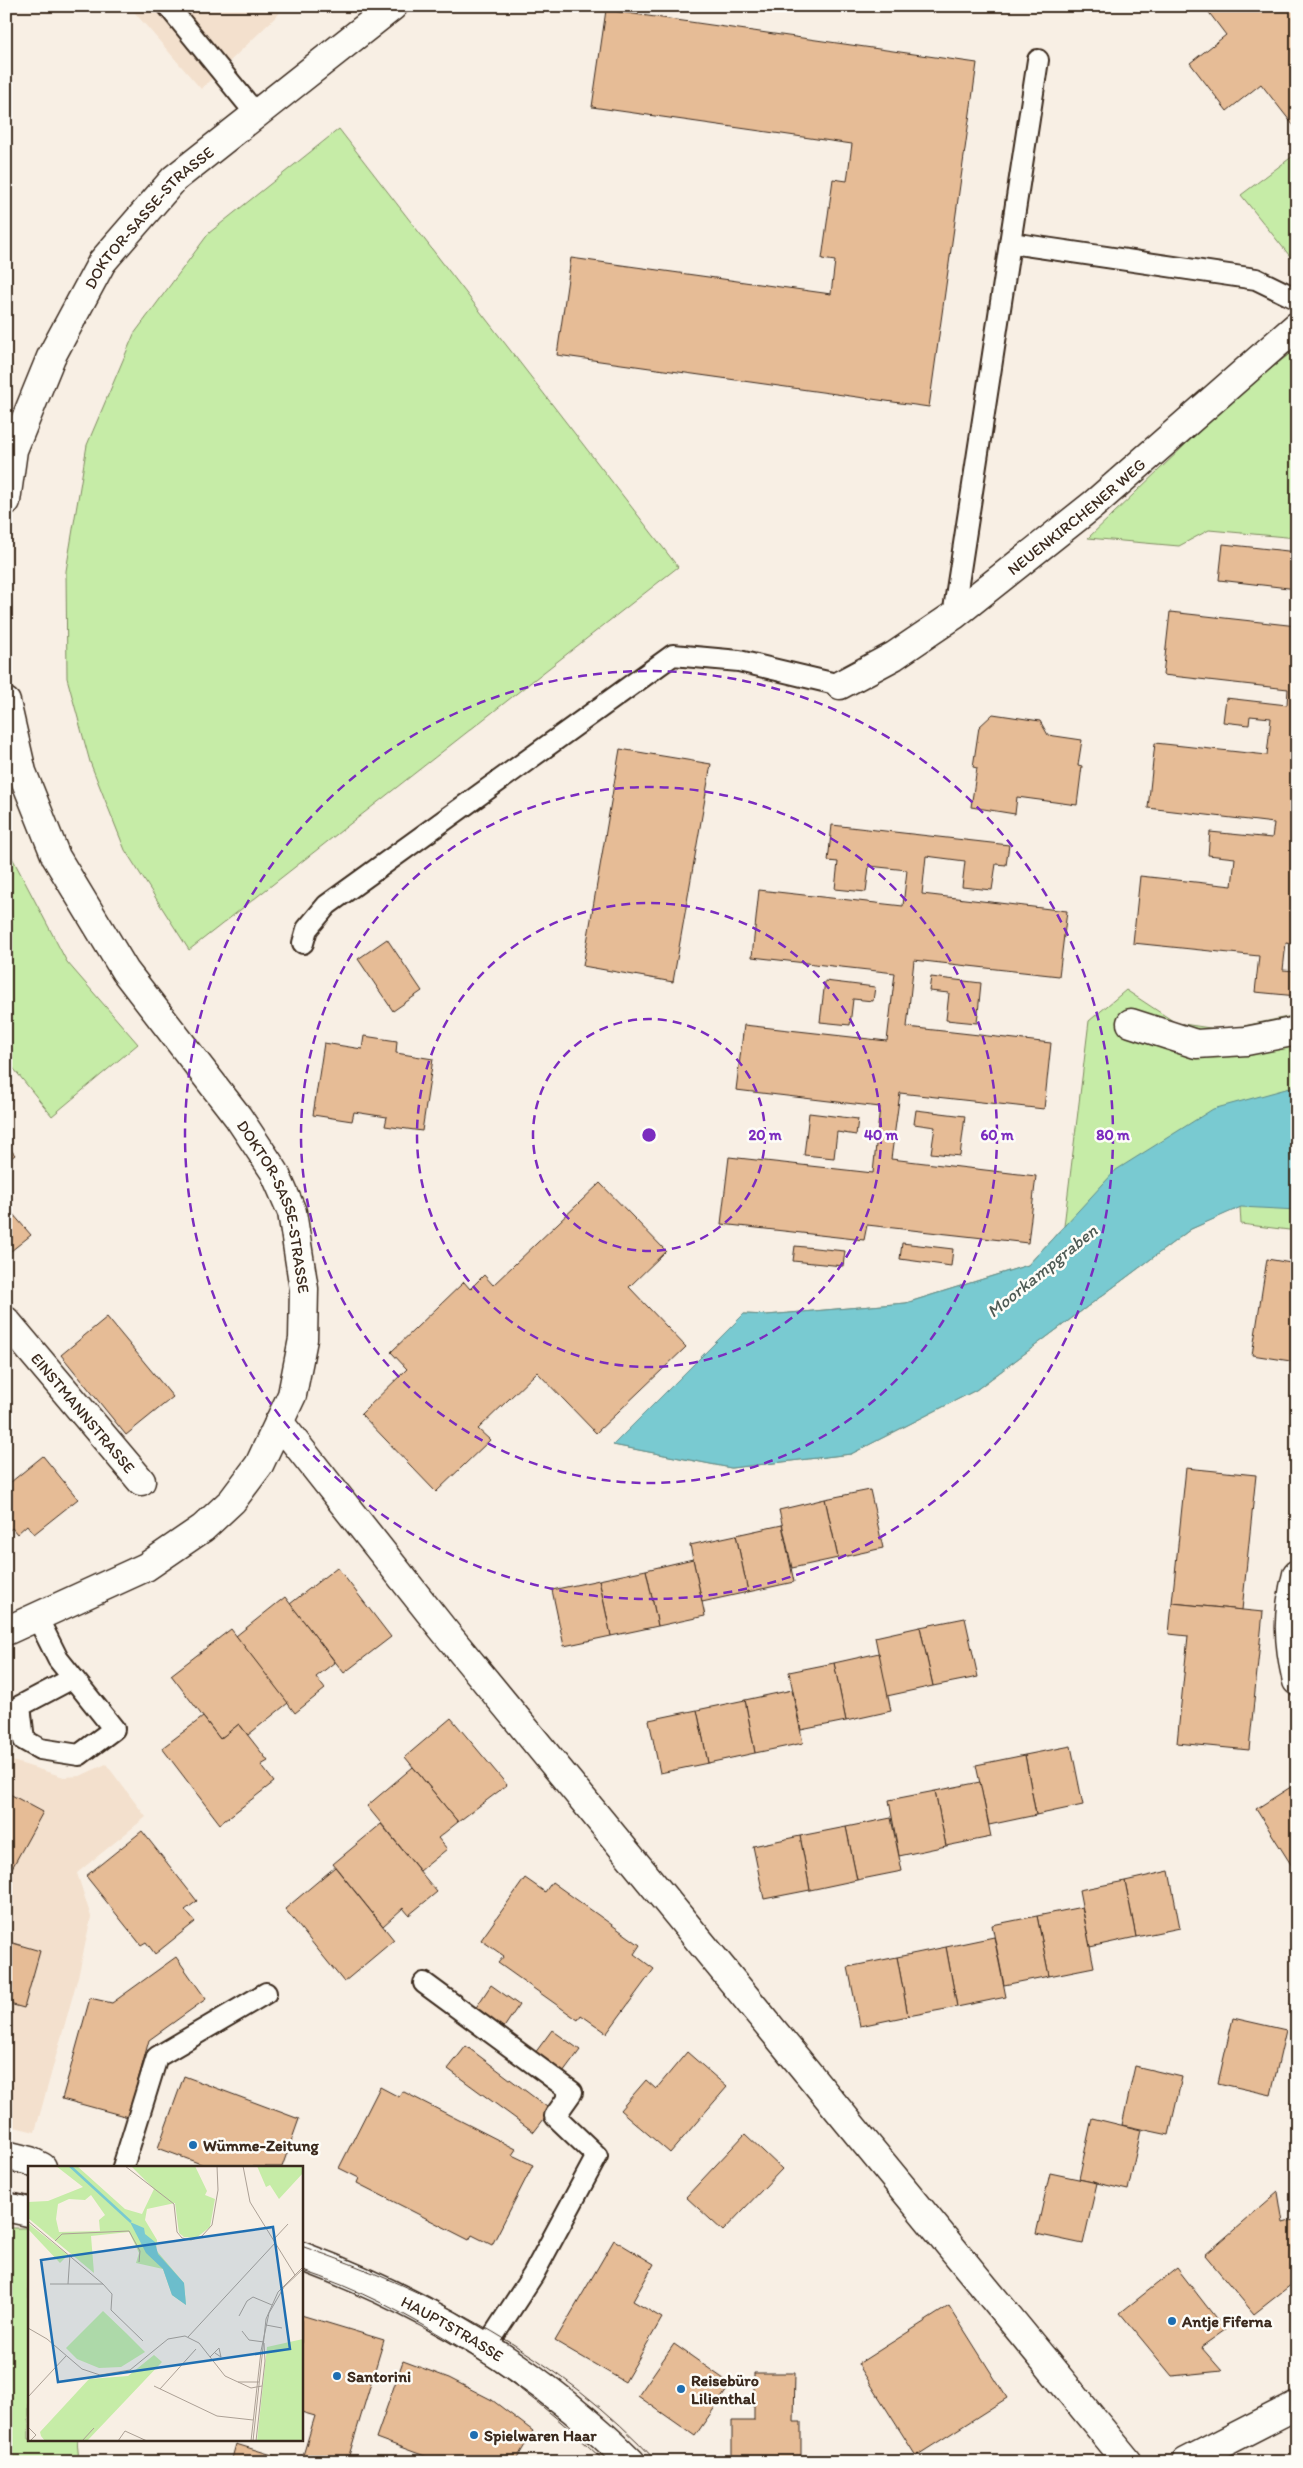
<svg xmlns="http://www.w3.org/2000/svg" width="1303" height="2468" font-family="Itim,sans-serif">
  <style>
    .built { fill: #f3e0cd }
    .green { fill: #c6eca7; stroke: #808b62 }
    .water { fill: #79cad1; stroke: #608a89 }
    .building { fill: #e6bc96; stroke: #3b2a1e }
    .lines { fill: none; stroke-linecap: round; stroke-linejoin: round }
    .lane-casing { stroke: #3b2a1e; stroke-width: 24 }
    .street-casing { stroke: #3b2a1e; stroke-width: 31 }
    .secondary-casing { stroke: #3b2a1e; stroke-width: 31 }
    .lane { stroke: #fdfcf7; stroke-width: 20 }
    .street { stroke: #fdfcf7; stroke-width: 28 }
    .secondary { stroke: #fdfcf7; stroke-width: 28 }
    .tram { stroke: #3b2a1e; stroke-width: 1 }
    .ring { fill: none; stroke: #7b2cbf; stroke-width: 2.5; stroke-dasharray: 9 6 }
    .poi-dot { fill: #1f6fb2; stroke: #fdfcf7; stroke-width: 2 }
    .labels { text-anchor: middle; dominant-baseline: central; stroke-width: 5; stroke-linejoin: round; paint-order: stroke }
    .street-label { font-size: 16px; fill: #3b2a1e; stroke: #fdfcf7 }
    .poi-label { font-size: 16px; font-weight: bold; fill: #3b2a1e; stroke: #fdfcf7; text-anchor: start }
    .water-label { font-size: 18px; font-style: italic; fill: #4e5a54; stroke: #fdfcf7 }
    .inset-river { fill: none; stroke: #79cad1; stroke-width: 2.5 }
    .inset-road { fill: none; stroke: #aca095; stroke-width: 1 }
    .view { fill: #1f6fb2; fill-opacity: 0.15; stroke: #1f6fb2; stroke-width: 2.5 }
    .inset-edge { fill: none; stroke: #3b2a1e; stroke-width: 2.5 }
    .centre { fill: #7b2cbf; stroke: #fdfcf7; stroke-width: 2.5 }
    .ring-label { font-size: 15px; text-anchor: middle; font-weight: bold; fill: #7b2cbf; stroke: #fdfcf7; stroke-width: 5; stroke-linejoin: round; paint-order: stroke }
  </style>
  <rect width="100%" height="100%" fill="#f8efe4"/>
  <filter id="ink" filterUnits="userSpaceOnUse"><feTurbulence type="fractalNoise" baseFrequency=".02" numOctaves="2"/><feDisplacementMap in="SourceGraphic" scale="10" xChannelSelector="R" yChannelSelector="G"/><feConvolveMatrix kernelMatrix="1 2 1 2 8 2 1 2 1" color-interpolation-filters="sRGB"/></filter>
  <g filter="url(#ink)">
    <g class="built">
      <polygon points="129,6 287,6 201,89"/>
      <polygon points="6,1759 64,1777 80,1776 106,1764 146,1817 77,1873 91,1917 79,1973 35,2132 6,2125"/>
    </g>
    <g class="green">
      <polygon points="339,129 678,567 189,950 125,850 90,762 67,678 66,571 87,445 134,334 209,233"/>
      <polygon points="1297,153 1297,265 1241,195"/>
      <polygon points="1297,348 1297,538 1209,530 1179,546 1088,538 1234,398"/>
      <polygon points="6,846 67,962 138,1044 52,1116 6,1059"/>
      <polygon points="1126,990 1176,1023 1224,1030 1297,1015 1297,1231 1241,1224 1240,1207 1191,1229 976,1390 851,1454 731,1468 613,1445 744,1314 767,1315 906,1303 1028,1265 1064,1226 1089,1021"/>
      <polygon points="6,2228 29,2228 29,2439 77,2439 79,2462 6,2462"/>
    </g>
    <polygon class="water" points="1297,1086 1297,1210 1241,1207 1191,1229 976,1390 851,1454 731,1468 613,1445 744,1314 767,1315 906,1303 1028,1265 1116,1170 1213,1109"/>
    <g class="building">
      <polygon points="1204,6 1297,6 1297,130 1261,84 1227,111 1190,63 1226,35"/>
      <polygon points="606,10 977,63 929,407 557,355 571,258 831,294 835,261 822,259 833,179 847,181 852,144 592,107"/>
      <polygon points="1223,544 1297,552 1297,589 1219,580"/>
      <polygon points="1170,612 1297,626 1297,945 1286,943 1283,970 1297,971 1297,996 1255,992 1259,956 1133,943 1140,876 1232,886 1235,858 1208,855 1210,832 1272,838 1274,823 1148,808 1155,743 1267,755 1271,718 1250,716 1249,725 1223,722 1226,698 1287,705 1288,689 1163,675"/>
      <polygon points="993,714 1040,721 1048,735 1082,740 1078,765 1082,766 1077,805 1017,797 1015,814 971,807 977,768 973,767 979,727"/>
      <polygon points="620,749 711,764 673,982 583,966"/>
      <polygon points="832,825 1009,845 1006,865 996,864 992,890 962,887 965,861 926,856 922,894 1067,911 1059,976 914,960 907,1027 1051,1043 1044,1109 900,1093 891,1159 1036,1176 1028,1243 867,1225 864,1240 721,1224 729,1157 873,1173 880,1107 736,1090 744,1025 887,1041 895,973 752,957 759,890 903,906 907,870 869,866 866,892 835,889 838,862 828,861"/>
      <polygon points="387,939 422,991 393,1011 358,959"/>
      <polygon points="931,977 981,983 977,1023 946,1020 949,993 929,991"/>
      <polygon points="825,981 875,987 873,1001 853,999 850,1025 820,1022"/>
      <polygon points="364,1036 397,1041 396,1053 433,1059 422,1131 385,1126 387,1117 354,1112 352,1121 313,1115 324,1043 362,1049"/>
      <polygon points="916,1110 965,1116 960,1156 931,1153 935,1127 914,1124"/>
      <polygon points="809,1113 858,1119 856,1135 837,1132 834,1158 804,1155"/>
      <polygon points="6,1144 15,1155 6,1162"/>
      <polygon points="600,1183 666,1251 629,1287 686,1347 596,1433 537,1372 478,1429 490,1440 436,1492 361,1414 407,1369 391,1352 464,1282 470,1289 484,1275 493,1285"/>
      <polygon points="6,1206 31,1235 6,1255"/>
      <polygon points="902,1243 953,1249 951,1266 900,1259"/>
      <polygon points="795,1246 845,1251 843,1266 793,1261"/>
      <polygon points="1267,1259 1297,1264 1297,1362 1252,1355"/>
      <polygon points="107,1317 173,1397 126,1435 61,1355"/>
      <polygon points="43,1456 78,1499 34,1534 27,1525 17,1534 12,1528 6,1533 6,1486"/>
      <polygon points="1186,1468 1256,1475 1242,1610 1172,1603"/>
      <polygon points="870,1490 883,1548 838,1558 825,1499"/>
      <polygon points="825,1499 838,1558 792,1568 779,1510"/>
      <polygon points="782,1525 794,1582 748,1592 736,1535"/>
      <polygon points="736,1535 748,1592 702,1602 690,1545"/>
      <polygon points="693,1559 705,1616 658,1626 646,1570"/>
      <polygon points="337,1567 391,1637 344,1673 290,1604"/>
      <polygon points="646,1570 658,1626 611,1636 599,1580"/>
      <polygon points="599,1580 611,1636 564,1646 552,1590"/>
      <polygon points="285,1597 335,1662 316,1677 325,1689 295,1713 236,1636"/>
      <polygon points="1172,1603 1263,1612 1249,1750 1177,1743 1188,1636 1169,1634"/>
      <polygon points="965,1618 978,1677 933,1686 920,1627"/>
      <polygon points="920,1627 933,1686 887,1696 875,1637"/>
      <polygon points="231,1629 288,1703 248,1735 239,1724 220,1739 171,1675"/>
      <polygon points="879,1653 891,1711 846,1721 834,1663"/>
      <polygon points="834,1663 846,1721 801,1730 789,1672"/>
      <polygon points="792,1690 803,1743 755,1753 745,1700"/>
      <polygon points="745,1700 755,1753 708,1763 697,1710"/>
      <polygon points="697,1710 708,1763 660,1773 649,1720"/>
      <polygon points="203,1717 220,1739 239,1724 268,1761 261,1765 274,1782 220,1824 162,1748"/>
      <polygon points="451,1718 507,1785 458,1822 405,1757"/>
      <polygon points="1071,1746 1083,1805 1036,1815 1025,1755"/>
      <polygon points="1025,1755 1036,1815 989,1825 976,1765"/>
      <polygon points="413,1767 458,1822 438,1838 447,1849 420,1871 367,1806"/>
      <polygon points="980,1782 991,1837 946,1846 935,1791"/>
      <polygon points="1297,1783 1297,1874 1256,1809"/>
      <polygon points="935,1791 946,1846 899,1856 889,1800"/>
      <polygon points="6,1792 43,1812 6,1879"/>
      <polygon points="891,1818 902,1871 857,1880 846,1827"/>
      <polygon points="381,1824 437,1892 409,1915 403,1908 383,1926 333,1864"/>
      <polygon points="846,1827 857,1880 810,1890 800,1836"/>
      <polygon points="142,1831 197,1901 185,1910 195,1922 155,1954 146,1942 141,1945 86,1876"/>
      <polygon points="800,1836 810,1890 764,1899 753,1846"/>
      <polygon points="335,1867 394,1940 344,1982 285,1909"/>
      <polygon points="1169,1871 1180,1928 1136,1937 1125,1881"/>
      <polygon points="525,1878 545,1892 552,1882 640,1945 634,1954 654,1969 607,2033 581,2015 578,2020 498,1963 504,1956 481,1940"/>
      <polygon points="1125,1881 1136,1937 1090,1947 1079,1890"/>
      <polygon points="1082,1907 1094,1967 1049,1976 1037,1916"/>
      <polygon points="1037,1916 1049,1976 1004,1985 992,1925"/>
      <polygon points="994,1937 1006,1997 957,2007 946,1947"/>
      <polygon points="6,1941 40,1951 24,2008 6,2003"/>
      <polygon points="946,1947 957,2007 908,2016 897,1957"/>
      <polygon points="176,1957 206,1999 149,2040 128,2117 62,2099 90,1998 112,2003"/>
      <polygon points="897,1957 908,2016 860,2026 848,1967"/>
      <polygon points="491,1985 519,2005 503,2029 475,2009"/>
      <polygon points="1233,2018 1286,2030 1271,2095 1218,2083"/>
      <polygon points="552,2030 580,2050 563,2073 535,2053"/>
      <polygon points="466,2046 551,2110 534,2132 448,2069"/>
      <polygon points="687,2052 727,2087 670,2153 620,2110 646,2080 656,2089"/>
      <polygon points="1135,2066 1182,2077 1169,2135 1122,2125"/>
      <polygon points="184,2076 299,2119 282,2167 209,2167 158,2148"/>
      <polygon points="380,2087 399,2097 402,2091 516,2149 512,2155 533,2165 492,2245 472,2235 469,2240 357,2183 359,2178 339,2168"/>
      <polygon points="1092,2118 1141,2130 1128,2190 1079,2179"/>
      <polygon points="745,2134 782,2169 723,2231 686,2197"/>
      <polygon points="1050,2173 1097,2183 1083,2244 1036,2234"/>
      <polygon points="1278,2192 1283,2223 1297,2219 1297,2280 1254,2314 1205,2255"/>
      <polygon points="614,2240 654,2264 633,2301 662,2318 625,2382 555,2341"/>
      <polygon points="1177,2268 1225,2330 1201,2347 1222,2371 1172,2376 1120,2313"/>
      <polygon points="949,2306 1007,2398 916,2456 858,2364"/>
      <polygon points="301,2315 384,2340 347,2462 301,2462 315,2416 301,2412"/>
      <polygon points="674,2344 731,2384 695,2436 638,2396"/>
      <polygon points="403,2361 449,2378 492,2400 533,2431 515,2462 441,2462 376,2438"/>
      <polygon points="754,2373 795,2373 794,2422 801,2422 801,2462 732,2462 732,2421 754,2421"/>
      <polygon points="236,2444 295,2462 231,2462"/>
    </g>
    <g class="lines">
      <defs>
        <g id="lane">
          <polyline points="168,6 256,114"/>
          <polyline points="1011,243 1256,279 1297,299"/>
          <polyline points="953,616 1038,60"/>
          <polyline points="303,943 307,929 327,905 673,655 739,661 840,685"/>
          <polyline points="37,1617 58,1659 114,1729 79,1755 40,1749 24,1740 20,1706 73,1678"/>
          <polyline points="424,1983 572,2092 555,2116 597,2156 533,2275 486,2347"/>
          <polyline points="123,2167 157,2057 266,1993"/>
        </g>
        <g id="street">
          <path id="s1" d="M6,501L13,450L51,357L102,262L174,179L393,6"/>
          <path id="s2" d="M840,685L894,656L953,616L1094,504L1297,326"/>
          <path id="s3" d="M6,702L22,772L56,857L125,971L238,1117L274,1171L292,1212L304,1289L303,1339L292,1395L259,1465L232,1501L203,1528L146,1567L6,1631"/>
          <polyline points="1131,1023 1196,1044 1246,1041 1297,1031"/>
          <path id="s4" d="M6,1321L141,1481"/>
          <polyline points="279,1422 442,1628 1128,2462"/>
          <path d="M1297,1574C1287,1614 1288,1642 1297,1681"/>
        </g>
        <g id="secondary">
          <polyline points="6,2155 30,2161 42,2167"/>
          <polyline points="6,2207 29,2212"/>
          <path id="s5" d="M301,2256C424,2302 537,2369 631,2462"/>
          <polyline points="1186,2462 1297,2405"/>
        </g>
      </defs>
      <use href="#lane" class="lane-casing"/>
      <use href="#street" class="street-casing"/>
      <use href="#secondary" class="secondary-casing"/>
      <use href="#lane" class="lane"/>
      <use href="#street" class="street"/>
      <use href="#secondary" class="secondary"/>
      <g class="tram">
        <polyline points="6,2171 29,2176"/>
        <polyline points="6,2191 29,2196"/>
        <path d="M301,2246C432,2290 563,2359 657,2462"/>
        <path d="M301,2270C411,2306 523,2382 605,2462"/>
      </g>
    </g>
  </g>
  <g class="ring">
    <circle cx="649" cy="1135" r="116"/>
    <circle cx="649" cy="1135" r="232"/>
    <circle cx="649" cy="1135" r="348"/>
    <circle cx="649" cy="1135" r="464"/>
  </g>
  <g class="poi-dot">
    <circle cx="193" cy="2145" r="5"/>
    <circle cx="1172" cy="2321" r="5"/>
    <circle cx="337" cy="2376" r="5"/>
    <circle cx="681" cy="2389" r="5"/>
    <circle cx="474" cy="2435" r="5"/>
  </g>
  <g class="labels">
    <g class="street-label">
      <text stroke="none"><textPath href="#s1" startOffset="324">DOKTOR-SASSE-STRASSE</textPath></text>
      <text stroke="none"><textPath href="#s2" startOffset="291">NEUENKIRCHENER WEG</textPath></text>
      <text stroke="none"><textPath href="#s3" startOffset="580">DOKTOR-SASSE-STRASSE</textPath></text>
      <text stroke="none"><textPath href="#s4" startOffset="120">EINSTMANNSTRASSE</textPath></text>
      <text stroke="none"><textPath href="#s5" startOffset="168">HAUPTSTRASSE</textPath></text>
    </g>
    <g class="poi-label">
      <text x="203" y="2145">Wümme-Zeitung</text>
      <text x="1182" y="2321">Antje Fiferna</text>
      <text x="347" y="2376">Santorini</text>
      <text x="691" y="2380">Reisebüro<tspan x="691" dy="18">Lilienthal</tspan></text>
      <text x="484" y="2435">Spielwaren Haar</text>
    </g>
    <g class="water-label">
      <text transform="translate(1042 1271) rotate(-39)">Moorkampgraben</text>
    </g>
  </g>
  <g transform="translate(28 2166)">
    <rect width="275" height="275" fill="#f8efe4"/>
    <path d="M28,0H49L97,43L114,48L126,23L103,0H167L179,25L177,29L187,33L182,61L168,72L156,71L151,67L147,37L119,43L117,54L129,74L128,84L156,117L158,139L144,129L135,103L108,97L111,87L101,66L63,70L66,107L0,52V36L20,35L55,21ZM63,29L77,49L71,54L72,65L31,66L28,53L30,38L41,33L57,34ZM229,0H275V7L251,33L242,19L238,21ZM0,57L40,89L32,97L0,63ZM75,145L98,167L117,186L93,201L71,202L49,193L38,182ZM275,173V275H229L239,181ZM126,189L134,196L60,274L17,275L13,270L12,266L61,213L100,210Z" fill="#c6eca7" fill-rule="evenodd"/>
    <path d="M102,56L116,62L117,68L127,76L130,88L156,117L158,139L144,129L135,103L118,87Z" fill="#79cad1"/>
    <path class="inset-river" d="M42,0L103,56"/>
    <path class="inset-road" d="M97,0L146,38L149,66L154,72L163,74L174,70L184,59L190,24L189,0M215,0L222,36L267,109M0,55L75,118L84,128L83,144L115,175M246,73L260,58M27,75L34,68L101,65L112,85L111,96M22,118H75M40,118L42,88M211,150L219,135L225,131L244,139M238,159L254,162M0,162L19,173L54,203L72,209L102,204L140,173L157,170L171,177L197,210L223,222L234,220M214,165L221,174L236,176M160,171L248,76M182,191L191,182L193,191L187,187M210,216H231M126,220L189,250L225,254M132,223L168,183M0,231L38,190M0,261L8,269L2,275M54,275L66,262M90,275L97,265L119,275M223,275L233,185L241,147L256,121L275,103M225,275L238,153L250,126L275,101M228,275L237,195L236,177"/>
    <path class="view" d="M245,61L262,183L30,216L13,94Z"/>
    <rect width="275" height="275" class="inset-edge"/>
  </g>
  <circle cx="649" cy="1135" r="8" class="centre"/>
  <g class="ring-label">
    <text x="765" y="1140">20 m</text>
    <text x="881" y="1140">40 m</text>
    <text x="997" y="1140">60 m</text>
    <text x="1113" y="1140">80 m</text>
  </g>
  <rect width="1303" height="2468" fill="none" stroke="#fdfcf7" stroke-width="25"/>
  <rect x="12" y="12" width="1278" height="2443" fill="none" stroke="#3b2a1e" stroke-width="2" filter="url(#ink)"/>
</svg>
